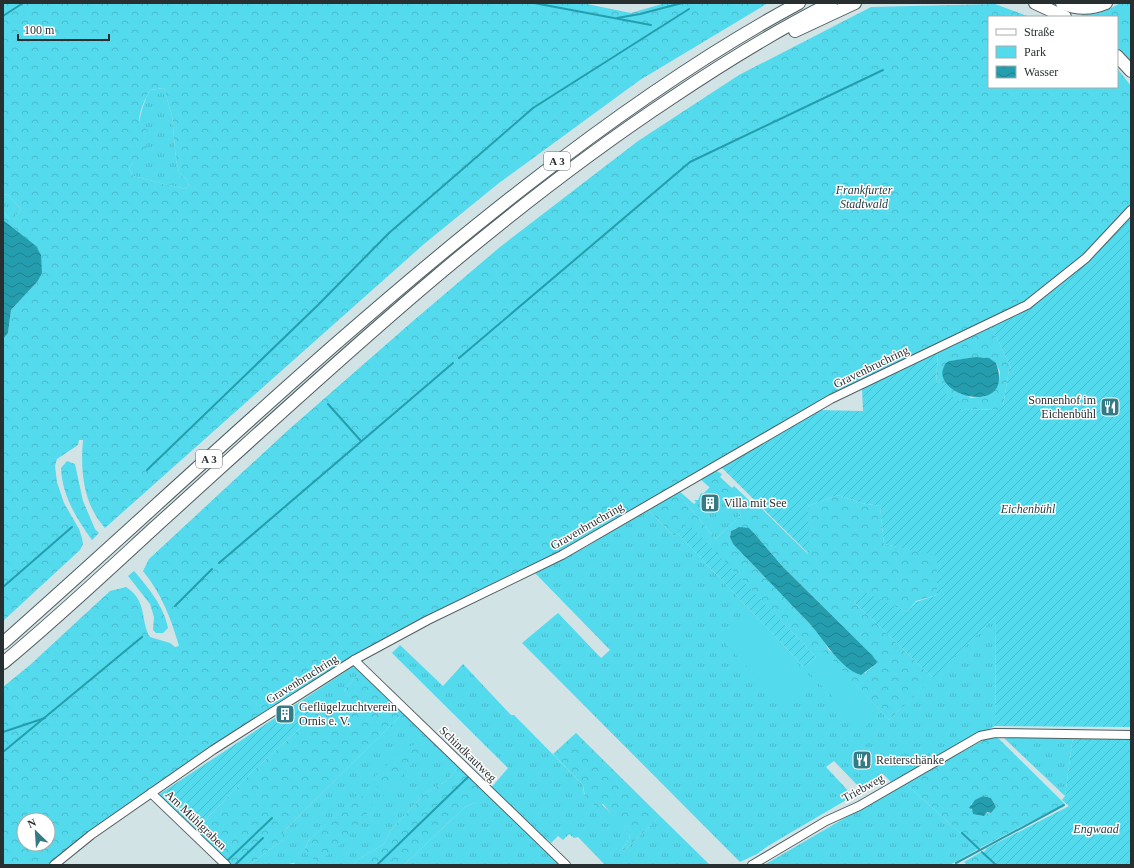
<svg xmlns="http://www.w3.org/2000/svg" width="1134" height="868" font-family="'Times New Roman',serif">
  <style>
    .grass { fill: url(#grass-tufts); fill-rule: evenodd }
    .forest { fill: url(#forest-crowns); fill-rule: evenodd }
    .park { fill: #53daed }
    .garden { fill: url(#garden-furrows) }
    .water { fill: url(#water-waves) }
    .lines { fill: none; stroke-linecap: round; stroke-linejoin: round }
    .stream { stroke: #249eae; stroke-width: 2 }
    .minor-casing { stroke: #4f5e60; stroke-width: 10 }
    .highway-casing { stroke: #4f5e60; stroke-width: 14 }
    .minor { stroke: #fff; stroke-width: 8 }
    .highway { stroke: #fff; stroke-width: 12 }
    .labels { text-anchor: middle; dominant-baseline: central; stroke-width: 3; stroke-linejoin: round; paint-order: stroke }
    .shield { fill: #fff; stroke: #686d6e; stroke-width: 1 }
    .shield-label { font-size: 11px; font-weight: bold; fill: #282f30 }
    .park-label { font-size: 12px; font-style: italic; fill: #1f383c; stroke: #fff }
    .street-label { font-size: 12px; fill: #282f30; stroke: #fff }
    .poi-label { font-size: 12px; fill: #282f30; stroke: #fff; text-anchor: start }
  </style>
  <defs>
    <pattern id="grass-tufts" width="24" height="20" patternUnits="userSpaceOnUse"><rect width="24" height="20" fill="#53daed"/><path d="M3 7l-1-3M5 7V3M7 7l1-3M15 17l-1-3M17 17v-4M19 17l1-3" fill="none" stroke="#48bbcc"/></pattern>
    <pattern id="forest-crowns" width="20" height="18" patternUnits="userSpaceOnUse"><rect width="20" height="18" fill="#53daed"/><path d="M2 6a3 3 0 1 1 6 0M12 15a3 3 0 1 1 6 0" fill="none" stroke="#48bbcc"/></pattern>
    <pattern id="garden-furrows" width="10" height="10" patternUnits="userSpaceOnUse"><rect width="10" height="10" fill="#53daed"/><path d="M-1 1l2-2M0 10L10 0M9 11l2-2" fill="none" stroke="#48bbcc"/></pattern>
    <pattern id="water-waves" width="16" height="10" patternUnits="userSpaceOnUse"><rect width="16" height="10" fill="#249eae"/><path d="M0 5q4-4 8 0t8 0" fill="none" stroke="#1f818e"/></pattern>
  </defs>
  <rect width="100%" height="100%" fill="#d2e3e6"/>
  <g class="grass">
    <path d="M164,88L172,116L176,160L179,172L187,180L189,186L185,189L133,176L129,168L133,162C137,137 138,112 150,90Z"/>
    <polygon points="3,194 8,195 21,209 14,219 10,219 3,212"/>
    <polygon points="22,310 28,312 30,318 20,328 16,325 20,311"/>
    <polygon points="711,486 741,515 716,539 677,492 679,491 694,504 696,502 694,500 698,500 701,493 703,494"/>
    <polygon points="647,509 674,536 677,533 804,667 824,650 889,720 996,616 995,726 891,782 883,774 861,789 834,761 826,767 853,796 768,846 757,854 740,862 522,643 558,613 601,658 610,650 535,573 586,547"/>
    <path d="M400,645L443,686L463,664L511,715H514L583,785L584,794C607,806 614,815 630,835L629,840L622,849L624,851L660,816L710,865H605L578,837L574,838L569,834L563,840L558,836L551,843L547,839L544,841L490,789L508,768L394,655L392,653Z"/>
    <polygon points="354,666 361,672 344,690 358,706 336,726 318,712 307,697"/>
    <path d="M404,712L460,766L446,781L425,793L390,831L384,844L359,859L353,865H295L294,863L283,865H249L283,840V832ZM358,795L304,851L308,841Z"/>
    <polygon points="1005,735 1073,736 1065,796 1005,739"/>
    <polygon points="905,783 978,849 950,865 764,865"/>
    <polygon points="482,787 560,865 404,865 465,807 475,803"/>
  </g>
  <g class="forest">
    <path d="M3,3H582L631,13L665,3H768L640,80L499,183L424,244L105,528C84,505 80,472 83,440H79L78,445L57,459L55,466L57,482L64,503L79,529L82,538L83,544L80,550L3,621V339L8,333L11,310L37,282L3,220V212L10,219H14L21,209L8,195L3,194ZM164,88L172,116L176,160L179,172L187,180L189,186L185,189L133,176L129,168L133,162C148,160 146,144 148,131L139,122C139,111 145,100 150,90Z"/>
    <path d="M1120,3H1131V64L1117,49V17H1079C1083,13 1089,15 1095,14C1104,12 1112,8 1120,3Z"/>
    <path d="M995,4L1030,17H989V87H1117V68L1131,86V206L1098,243L1033,299L802,413L537,564L361,653L308,684L244,725L61,853L48,865H3V687L30,665L110,591L126,587C148,601 140,621 150,637L170,643L175,647L179,646C171,618 161,593 143,571L149,559L286,432L413,321L500,247L638,141L739,75L871,7ZM24,820H48V844H24Z"/>
    <path d="M991,326L1011,368L1009,369L1003,406L999,410L961,409L946,397L936,384L938,352ZM984,357L996,363L1000,372L999,381L993,392L986,396L971,398L944,380L943,377L949,361Z"/>
    <path d="M67,461L75,464L83,501L95,529L99,533L92,540C76,518 62,495 61,468Z"/>
    <path d="M715,470L722,474L720,477L732,488L734,486L756,507L759,506L808,554V506L838,495L861,503L880,506L884,544L937,555V595L916,601L907,612L863,592L854,602L933,678L889,720L824,651L816,657L688,524L674,536L647,509L677,492L716,539L741,515L700,479ZM736,528H749L754,533L783,567L872,655L876,664L865,673H856L829,650L820,635L809,623L733,544L730,536L731,531Z"/>
    <path d="M134,571C147,586 164,606 168,628L163,633H156L153,630L154,617L150,604L128,576Z"/>
    <polygon points="361,672 404,712 283,832 283,840 249,865 230,865 197,834 206,819 253,771 318,712 336,726 357,706 344,690"/>
    <polygon points="576,733 660,816 624,851 622,849 629,840 630,835 603,804 598,808 585,797 583,785 553,754"/>
    <path d="M989,737H995L999,739L1065,804L978,849L905,783ZM983,796L991,798L996,807L991,813L976,814L971,809V804Z"/>
    <polygon points="417,744 422,750 413,763 383,796 372,779 406,747"/>
    <polygon points="460,766 484,792 475,803 465,807 404,865 353,865 359,859 384,844 390,831 425,793 446,781"/>
    <path d="M358,794L374,803C359,827 341,848 317,862L304,851L308,841Z"/>
    <polygon points="981,852 983,853 997,865 967,865 964,862"/>
  </g>
  <g class="park">
    <polygon points="746,611 812,679 792,697 784,702 774,695 719,637"/>
    <polygon points="827,655 880,713 863,729 805,668 810,668 820,657"/>
  </g>
  <g class="garden">
    <path d="M1131,214V727L995,726L996,616L933,678L854,602L863,591L907,612L916,602L937,595V556L884,544L880,506L861,503L838,495L808,506L809,554L721,467L817,410L863,411L862,387L938,352L936,383L946,384V397H958L961,409L999,410V406H1003L1009,369L1011,368L991,326C1005,320 1020,314 1032,306C1069,280 1100,247 1131,214Z"/>
    <polygon points="688,523 816,657 804,667 677,533"/>
    <polygon points="307,697 318,712 253,771 206,819 197,834 158,795"/>
    <polygon points="1073,736 1131,737 1131,865 997,865 983,853 987,848 1069,806 1062,800 1065,796"/>
  </g>
  <g class="water">
    <polygon points="3,220 36,246 41,255 42,273 37,282 11,310 8,333 3,339"/>
    <path d="M976,357L989,358L996,363C1017,420 923,395 946,363L949,361Z"/>
    <path d="M739,527L749,528L754,533L783,567L872,655L877,662L876,664L861,675C840,669 823,638 809,623L733,544L730,537L731,531Z"/>
    <polygon points="983,796 991,798 996,807 991,813 987,812 984,816 973,814 972,809 969,808 975,800"/>
  </g>
  <g class="lines">
    <g class="stream">
      <polyline points="534,3 651,25"/>
      <polyline points="3,16 23,3"/>
      <polyline points="617,18 640,14 682,3"/>
      <polyline points="459,358 690,162 883,70"/>
      <polyline points="328,404 361,441"/>
      <polyline points="147,470 318,305 389,233 533,108 689,9"/>
      <polyline points="219,563 453,363"/>
      <polyline points="3,587 72,527"/>
      <polyline points="175,606 212,569"/>
      <polyline points="3,732 45,718"/>
      <polyline points="3,752 142,637"/>
      <polyline points="962,833 979,849"/>
      <polyline points="982,852 996,865"/>
      <polyline points="227,861 272,818"/>
      <polyline points="956,863 1064,805"/>
      <polyline points="235,865 263,838"/>
      <polyline points="377,865 469,776"/>
    </g>
    <defs>
      <g id="minor">
        <polyline points="354,660 566,865"/>
        <polyline points="151,793 226,865"/>
        <polyline points="54,865 91,835 213,750 354,660 428,620 562,555 831,399 1027,305 1086,258 1131,210"/>
        <polyline points="752,865 826,821 859,806 980,736 995,733 1131,735"/>
      </g>
      <g id="highway">
        <polyline points="1035,3 1065,17"/>
        <path d="M1062,3C1076,9 1092,9 1106,3"/>
        <polyline points="795,31 855,3"/>
        <polyline points="1117,56 1131,71"/>
        <path d="M3,643C176,490 343,328 526,186C612,119 702,55 799,3"/>
        <path d="M3,663C55,620 104,574 154,528C320,378 483,223 670,99C722,64 775,31 831,3"/>
      </g>
    </defs>
    <use href="#minor" class="minor-casing"/>
    <use href="#highway" class="highway-casing"/>
    <use href="#minor" class="minor"/>
    <use href="#highway" class="highway"/>
  </g>
  <defs>
    <symbol id="restaurant-square" viewBox="-11 -11 22 22"><rect x="-9" y="-9" width="18" height="18" rx="4" fill="#347b86" stroke="#fff"/><path d="M-5-6h1v4h1v-4h1v4h1v-4h1v5L-1.5 .5V6h-2V.5L-5-1ZM5-6V6H3V1.5H1.5Q1.5-4 5-6Z" fill="#fff"/></symbol>
    <symbol id="building-square" viewBox="-11 -11 22 22"><rect x="-9" y="-9" width="18" height="18" rx="4" fill="#347b86" stroke="#fff"/><path d="M-4-6H4V6H1V3H-1V6H-4ZM-2.5-4.3h1.7v1.8h-1.7ZM.8-4.3h1.7v1.8H.8ZM-2.5-1h1.7V.8h-1.7ZM.8-1h1.7V.8H.8Z" fill="#fff"/></symbol>
  </defs>
  <g fill-rule="evenodd">
    <use href="#restaurant-square" x="1099" y="396" width="22" height="22"/>
    <use href="#building-square" x="699" y="492" width="22" height="22"/>
    <use href="#building-square" x="274" y="703" width="22" height="22"/>
    <use href="#restaurant-square" x="851" y="749" width="22" height="22"/>
  </g>
  <g class="labels">
    <g class="shield">
      <rect x="544" y="152" width="26" height="18" rx="3"/>
      <rect x="196" y="450" width="26" height="18" rx="3"/>
    </g>
    <g class="shield-label">
      <text x="557" y="161">A 3</text>
      <text x="209" y="459">A 3</text>
    </g>
    <g class="park-label">
      <text x="864" y="190">Frankfurter<tspan x="864" dy="14">Stadtwald</tspan></text>
      <text x="1028" y="509">Eichenbühl</text>
      <text x="1096" y="829">Engwaad</text>
    </g>
    <g class="street-label">
      <text transform="translate(871 367) rotate(-26)">Gravenbruchring</text>
      <text transform="translate(587 526) rotate(-30)">Gravenbruchring</text>
      <text transform="translate(302 679) rotate(-32)">Gravenbruchring</text>
      <text transform="translate(468 754) rotate(44)">Schindkautweg</text>
      <text transform="translate(863 788) rotate(-29)">Triebweg</text>
      <text transform="translate(196 820) rotate(44)">Am Mühlgraben</text>
    </g>
    <g class="poi-label">
      <text x="1096" y="400" text-anchor="end">Sonnenhof im<tspan x="1096" dy="14">Eichenbühl</tspan></text>
      <text x="724" y="503">Villa mit See</text>
      <text x="299" y="707">Geflügelzuchtverein<tspan x="299" dy="14">Ornis e. V.</tspan></text>
      <text x="876" y="760">Reiterschänke</text>
    </g>
  </g>
  <rect width="1134" height="868" fill="none" stroke="#282f30" stroke-width="8"/>
  <rect x="988" y="16" width="130" height="72" fill="#ffffff" stroke="#a9acac"/>
  <rect x="996" y="29" width="20" height="6" fill="#ffffff" stroke="#a9acac"/>
  <text x="1024" y="36" font-size="12" fill="#282f30">Straße</text>
  <rect x="996" y="46" width="20" height="12" fill="#53daed" stroke="#a9acac"/>
  <text x="1024" y="56" font-size="12" fill="#282f30">Park</text>
  <rect x="996" y="66" width="20" height="12" fill="url(#water-waves)" stroke="#a9acac"/>
  <text x="1024" y="76" font-size="12" fill="#282f30">Wasser</text>
  <g transform="translate(36 832) rotate(335)"><circle r="19" fill="#ffffff" stroke="#a9acac"/>
  <path d="M0-3L7 15L0 10L-7 15Z" fill="#347b86"/>
  <text y="-6" font-size="11" font-weight="bold" text-anchor="middle" fill="#282f30">N</text>
  </g>
  <path d="M18 34v6h91v-6" fill="none" stroke="#282f30" stroke-width="2"/>
  <text x="24" y="34" font-size="12" fill="#282f30" stroke="#ffffff" stroke-width="3" paint-order="stroke">100 m</text>
</svg>
